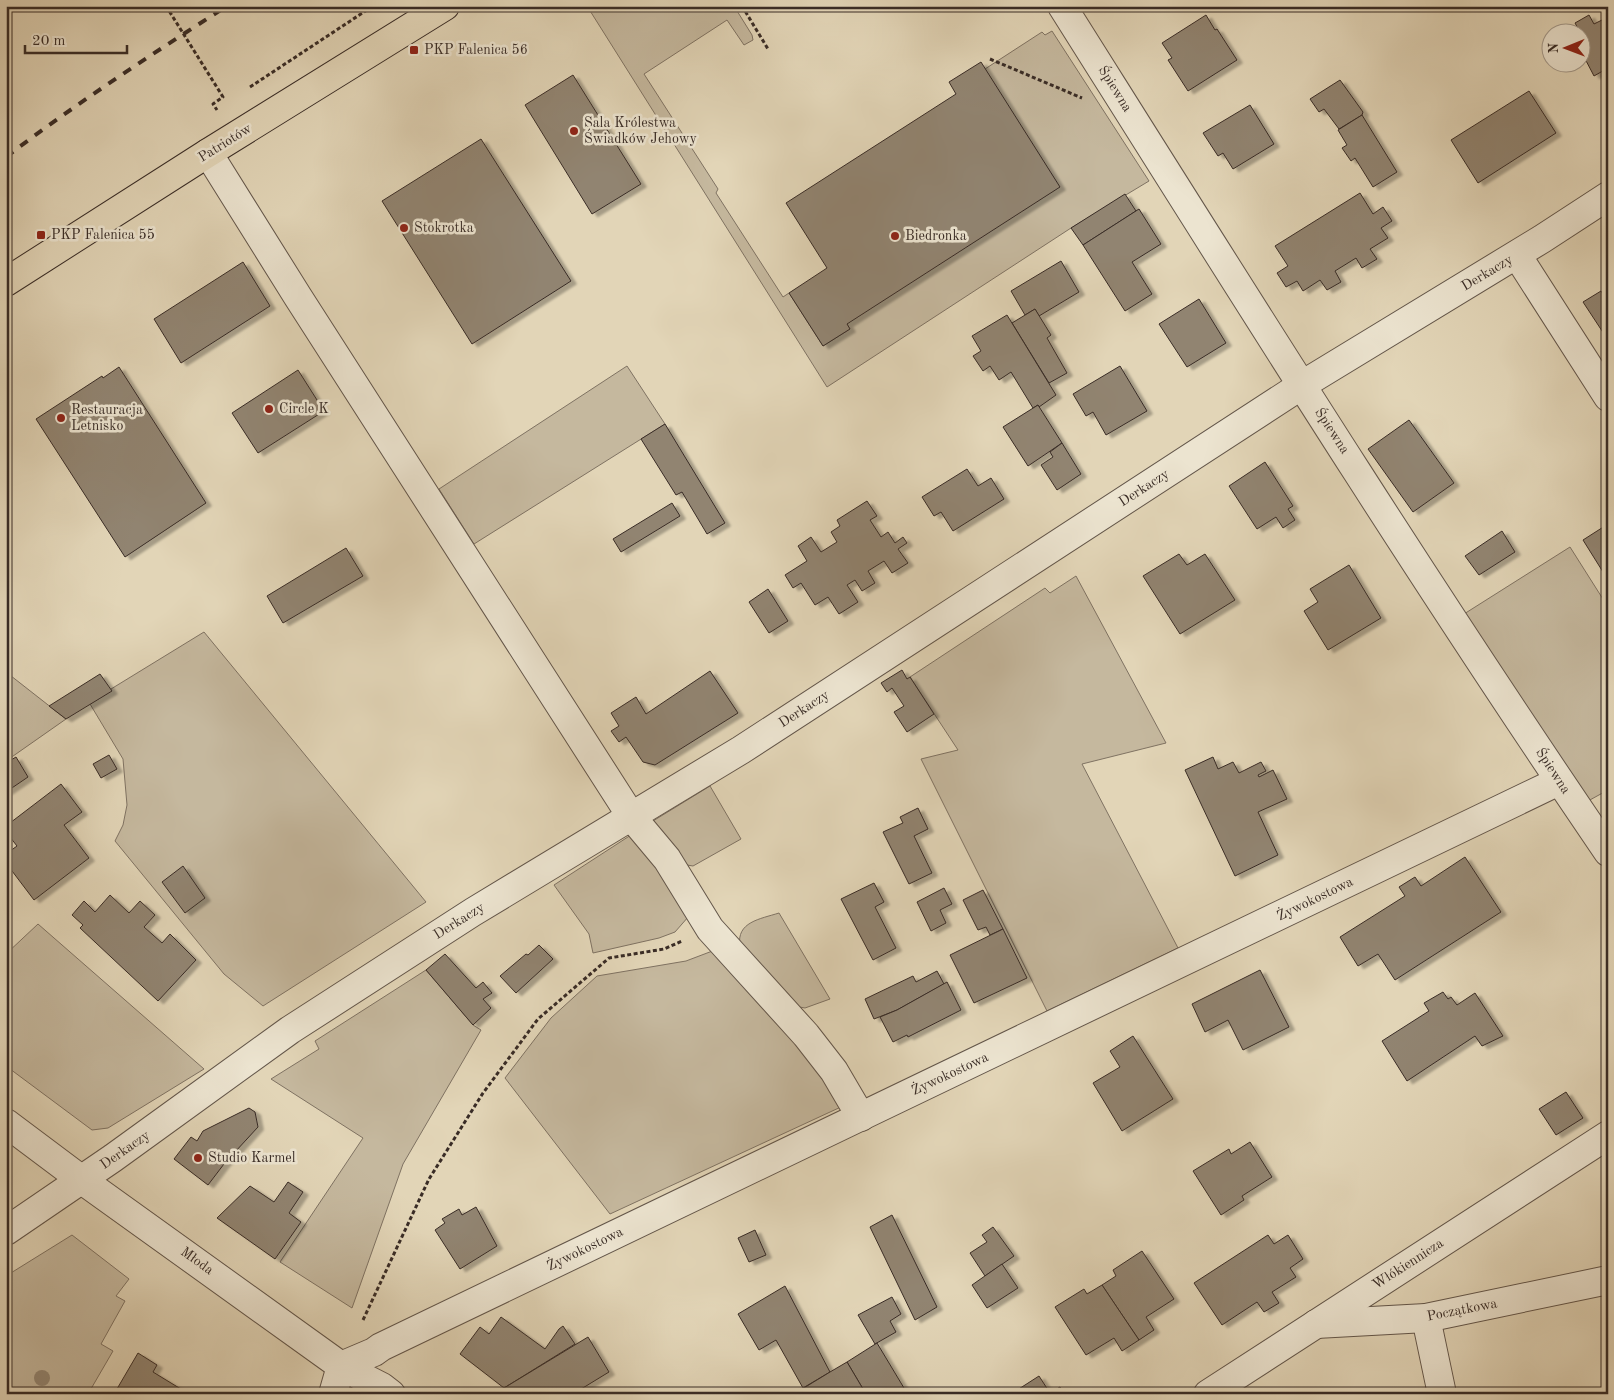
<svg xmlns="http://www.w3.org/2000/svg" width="1614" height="1400" font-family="'Old Standard TT',serif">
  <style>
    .green { fill: #c5b89e; stroke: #7f7262 }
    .building { fill: #918471; stroke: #392c26; filter: url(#shadow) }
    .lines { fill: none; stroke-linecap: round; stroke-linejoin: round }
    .minor-casing { stroke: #63564a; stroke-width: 30 }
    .major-casing { stroke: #392c26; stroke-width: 30 }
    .path { stroke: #392c26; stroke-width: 3; stroke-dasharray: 4 2.5; stroke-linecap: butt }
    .minor { stroke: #ece4d0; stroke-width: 28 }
    .major { stroke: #e2d5b7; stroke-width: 28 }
    .rail { stroke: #392c26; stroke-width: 4; stroke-dasharray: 9 9; stroke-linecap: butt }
    .tree { fill: #948774 }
    .poi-dot { fill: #8f2418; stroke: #ece4d0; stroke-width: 2 }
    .labels { text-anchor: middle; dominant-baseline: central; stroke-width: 5; stroke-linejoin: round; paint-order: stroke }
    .poi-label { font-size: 14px; fill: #392c26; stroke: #ece4d0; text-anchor: start }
    .street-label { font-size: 14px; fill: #392c26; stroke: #ece4d0 }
  </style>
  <defs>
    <filter id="shadow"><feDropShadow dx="5.5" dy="3" stdDeviation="1" flood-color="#0004"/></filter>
  </defs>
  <rect width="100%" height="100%" fill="#e2d5b7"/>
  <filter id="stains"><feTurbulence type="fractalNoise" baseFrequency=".004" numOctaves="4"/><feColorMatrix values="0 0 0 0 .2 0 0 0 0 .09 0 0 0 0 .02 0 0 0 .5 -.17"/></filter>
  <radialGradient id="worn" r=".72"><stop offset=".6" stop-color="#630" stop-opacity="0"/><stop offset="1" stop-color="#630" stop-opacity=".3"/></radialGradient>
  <g class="green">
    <polygon points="587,6 734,6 752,35 753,40 744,45 727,20 644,74 718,189 716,193 783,297 789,293 823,346 850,329 847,324 985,69 1042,32 1045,35 1052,31 1149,181 1071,228 827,387"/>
    <polygon points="627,366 665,424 474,544 439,489"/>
    <polygon points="1570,547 1608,607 1608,790 1588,801 1464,614"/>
    <polygon points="1076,576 1166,743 1082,764 1178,948 1047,1011 921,759 958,750 910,677 1045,588 1050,593"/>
    <polygon points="204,632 426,902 263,1006 224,974 115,841 123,825 127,805 123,759 90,704 111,691 111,689"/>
    <polygon points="6,672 66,719 6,761"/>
    <polygon points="710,786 741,839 693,866 681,864 653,821"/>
    <polygon points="634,833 689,916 675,932 659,938 593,953 589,934 554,885"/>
    <path d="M779,913L830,999L805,1008L794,1006L740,946C736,922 760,919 779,913Z"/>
    <polygon points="38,924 204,1069 108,1128 92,1130 6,1066 6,954"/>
    <polygon points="715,950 804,1050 843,1106 610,1214 505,1078 551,1018 597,976 686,961"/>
    <polygon points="426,970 473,1025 481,1030 403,1164 352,1308 280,1262 363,1138 271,1079 319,1049 315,1041"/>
    <polygon points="72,1235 129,1279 116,1296 125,1301 101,1344 113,1351 88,1394 6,1394 6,1276"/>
  </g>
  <g class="building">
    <polygon points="1206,15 1215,30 1217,29 1237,60 1188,91 1168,60 1172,58 1162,43"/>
    <polygon points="1589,15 1594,24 1608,17 1608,68 1594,76 1582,53 1582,32 1578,32 1580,32 1575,23"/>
    <polygon points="981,62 1060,187 847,324 850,329 823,346 789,293 827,268 786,203 956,94 949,82"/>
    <polygon points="573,75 641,184 592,214 525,105"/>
    <polygon points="1340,80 1363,112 1362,115 1339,129 1324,109 1319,112 1310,99"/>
    <polygon points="1529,91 1556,133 1478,183 1451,140"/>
    <polygon points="1250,105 1274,144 1233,169 1223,153 1218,156 1203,133"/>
    <polygon points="1362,115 1397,172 1373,187 1355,158 1351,161 1342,148 1347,145 1338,130"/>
    <polygon points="481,139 571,281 472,344 382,201"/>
    <polygon points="1360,193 1373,214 1383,207 1392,221 1381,228 1388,238 1370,249 1377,259 1362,268 1356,258 1335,271 1341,282 1327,290 1320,280 1303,291 1297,281 1286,287 1277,273 1288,266 1275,246"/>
    <polygon points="1125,194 1136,211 1083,245 1071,228"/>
    <polygon points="1139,209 1161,244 1132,262 1152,294 1125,311 1083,245"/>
    <polygon points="1061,261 1079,292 1039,316 1035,309 1025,315 1011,291"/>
    <polygon points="243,262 270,306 181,363 154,319"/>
    <polygon points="1601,291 1604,296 1608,294 1608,340 1583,302"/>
    <polygon points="1199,299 1226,343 1187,367 1159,324"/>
    <polygon points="1035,309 1051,335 1047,338 1067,373 1049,383 1012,323"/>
    <polygon points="1007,315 1056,395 1039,407 1038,405 1033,408 1011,372 999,380 990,366 983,371 973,356 981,351 972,336"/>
    <polygon points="1120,366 1147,411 1106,435 1093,412 1086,416 1073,394"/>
    <polygon points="119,367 206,503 125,557 36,419 102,376 103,378"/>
    <polygon points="298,370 324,411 258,453 232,413"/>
    <polygon points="1038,405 1062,443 1028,466 1003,427"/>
    <polygon points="1409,420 1454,483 1413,512 1368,449"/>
    <polygon points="665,424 725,523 707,534 682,492 676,495 641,439"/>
    <polygon points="1062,443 1081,474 1057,490 1041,465 1053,457 1050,452"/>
    <polygon points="1265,462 1293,506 1288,509 1295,520 1283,528 1276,517 1257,529 1229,486"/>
    <polygon points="967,469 978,486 991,478 1004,499 953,531 941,512 934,516 922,497"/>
    <polygon points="867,501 877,516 870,520 881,537 888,532 895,543 903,537 907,543 898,549 908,563 892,573 884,561 868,571 875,583 862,591 855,580 847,585 858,602 839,614 828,597 815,605 801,583 793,588 785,575 807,561 798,546 811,537 821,552 837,542 831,532 840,526 837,520"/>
    <polygon points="672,503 680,516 621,552 613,539"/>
    <polygon points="1608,524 1608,580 1583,540"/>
    <polygon points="1502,531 1515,552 1479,575 1465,556"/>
    <polygon points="346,548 363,576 283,623 267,596"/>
    <polygon points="1179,554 1187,565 1205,554 1235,600 1180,634 1143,576"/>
    <polygon points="1349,565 1381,618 1328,650 1304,611 1318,602 1310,589"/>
    <polygon points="768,589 788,621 769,633 749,602"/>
    <polygon points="902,670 907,679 910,677 934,714 907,732 894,712 904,706 892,688 887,692 881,683"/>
    <polygon points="710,671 738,713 655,765 643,762 626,737 619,742 611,731 619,726 611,713 636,697 646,714"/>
    <polygon points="100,674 112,691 66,719 49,706"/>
    <polygon points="109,755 117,769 101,778 93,764"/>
    <polygon points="16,757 28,777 6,792 6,763"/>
    <polygon points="1213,757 1218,769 1233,762 1239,773 1261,762 1266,771 1258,775 1259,777 1273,770 1287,799 1258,812 1278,855 1235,876 1185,770"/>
    <polygon points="61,784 82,812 64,825 89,858 34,900 6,863 6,854 17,846 6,832 6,826"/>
    <polygon points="918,808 928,829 914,836 932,873 909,884 883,832 903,823 900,817"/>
    <polygon points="1465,857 1501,912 1395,980 1378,954 1358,966 1340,937 1405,896 1399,887 1415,877 1421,886"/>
    <polygon points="183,866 205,898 185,913 162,882"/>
    <polygon points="874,883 884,902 875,907 896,948 873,960 841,899"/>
    <polygon points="944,888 952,904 940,910 946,923 931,931 917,902"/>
    <polygon points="983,890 1003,929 990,935 986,927 978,930 963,900"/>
    <polygon points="110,895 129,913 140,901 155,915 144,927 162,943 170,934 196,960 158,1001 80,928 83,925 72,915 84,901 95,912"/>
    <polygon points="1003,929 1027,978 974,1003 950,955"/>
    <polygon points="539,945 553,959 516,993 500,976 526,954 528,955"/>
    <polygon points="445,954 476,988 483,982 492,993 483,999 491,1008 473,1025 426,970"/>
    <polygon points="1260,970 1289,1027 1243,1050 1228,1020 1205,1032 1192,1004"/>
    <polygon points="937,971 944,984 897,1010 874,1019 865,999 913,976 916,982"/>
    <polygon points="947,982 961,1010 908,1037 907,1035 893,1042 880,1017 897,1010"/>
    <polygon points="1443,992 1448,999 1451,997 1457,1005 1475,993 1503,1036 1482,1046 1475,1036 1407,1081 1382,1041 1429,1011 1424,1003"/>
    <polygon points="1133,1036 1173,1099 1122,1131 1093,1083 1120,1067 1110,1051"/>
    <polygon points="1566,1092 1583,1118 1556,1135 1539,1109"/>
    <polygon points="249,1108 255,1112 258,1127 224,1164 208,1185 174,1159 191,1137 197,1141 203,1131"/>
    <polygon points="1250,1142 1272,1177 1242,1196 1244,1200 1221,1215 1193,1171 1229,1149 1231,1154"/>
    <polygon points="288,1182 303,1192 289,1213 301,1222 275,1259 217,1218 250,1186 274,1202"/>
    <polygon points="476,1207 497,1246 460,1269 435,1230 445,1223 442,1219 459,1209 462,1215"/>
    <polygon points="892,1215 937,1307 915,1320 870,1227"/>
    <polygon points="993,1227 1014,1256 985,1276 970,1253 987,1242 982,1235"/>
    <polygon points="755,1230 766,1255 749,1262 738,1238"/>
    <polygon points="1268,1235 1274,1244 1288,1235 1303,1259 1290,1268 1296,1277 1272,1292 1279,1303 1264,1312 1257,1302 1222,1325 1194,1283"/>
    <polygon points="1142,1251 1174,1299 1146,1317 1154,1330 1139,1340 1102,1285 1116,1276 1113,1270"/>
    <polygon points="1002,1264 1018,1288 987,1308 972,1285"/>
    <polygon points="1102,1285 1139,1340 1122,1351 1114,1338 1086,1355 1055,1307 1084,1289 1087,1294"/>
    <polygon points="785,1286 830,1372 803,1388 776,1340 759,1350 738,1314"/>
    <polygon points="892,1297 901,1314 890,1321 896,1332 875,1344 858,1315"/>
    <polygon points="501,1317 545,1349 559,1329 563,1326 575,1344 504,1388 460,1354 480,1327 489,1334"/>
    <polygon points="588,1337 609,1372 573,1394 568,1394 566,1389 558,1394 512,1394 504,1388"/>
    <polygon points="877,1343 904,1388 894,1394 866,1394 847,1362"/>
    <polygon points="138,1353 157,1365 153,1372 189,1394 114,1394"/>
    <polygon points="847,1362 866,1394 794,1394 830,1372"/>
    <polygon points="1039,1376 1050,1393 1060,1387 1065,1394 1011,1394"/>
  </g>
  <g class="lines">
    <defs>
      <g id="minor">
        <path d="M1062,6C1241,290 1419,575 1608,852"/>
        <polyline points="208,153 298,297 631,816 667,859 710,929 806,1035 834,1071 861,1117"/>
        <polyline points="1517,255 1608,397"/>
        <polyline points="6,1123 82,1180 341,1366 382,1387 391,1394"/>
        <polyline points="6,1231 113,1158 290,1030 473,912 741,750 1302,385 1542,239 1608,196"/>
        <polyline points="1426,1318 1442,1394"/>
        <polyline points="1316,1324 1426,1318 1608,1280"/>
        <polyline points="333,1394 341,1366 374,1352 381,1347 1559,781"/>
        <polyline points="1208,1394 1608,1135"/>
      </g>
      <polyline id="major" points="6,282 208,153 445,6"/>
    </defs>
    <use href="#minor" class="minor-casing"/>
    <use href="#major" class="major-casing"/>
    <g class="path">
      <polyline points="166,6 223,97 213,104 217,110"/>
      <polyline points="742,6 768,49"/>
      <polyline points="990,59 1082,98"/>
      <polyline points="250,87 373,6"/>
      <polyline points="363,1320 429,1179 483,1093 538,1019 609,958 664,949 682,941"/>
    </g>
    <use href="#minor" class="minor"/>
    <use href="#major" class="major"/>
    <path class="rail" d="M6,157C77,103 152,54 227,6"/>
  </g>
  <circle class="tree" cx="42" cy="1378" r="8"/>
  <g class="poi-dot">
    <rect x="409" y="45" width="10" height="10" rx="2.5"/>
    <circle cx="574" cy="131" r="5"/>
    <circle cx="404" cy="228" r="5"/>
    <rect x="36" y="230" width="10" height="10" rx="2.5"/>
    <circle cx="895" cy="236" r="5"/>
    <circle cx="269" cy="409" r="5"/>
    <circle cx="61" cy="418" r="5"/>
    <circle cx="198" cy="1158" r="5"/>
  </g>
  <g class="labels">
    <g class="poi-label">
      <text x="424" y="50">PKP Falenica 56</text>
      <text x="584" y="123">Sala Królestwa<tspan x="584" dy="16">Świadków Jehowy</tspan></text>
      <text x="414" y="228">Stokrotka</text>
      <text x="51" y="235">PKP Falenica 55</text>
      <text x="905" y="236">Biedronka</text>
      <text x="279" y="409">Circle K</text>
      <text x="71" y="410">Restauracja<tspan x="71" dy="16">Letnisko</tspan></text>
      <text x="208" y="1158">Studio Karmel</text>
    </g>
    <g class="street-label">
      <text transform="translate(1115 89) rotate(58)">Śpiewna</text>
      <text transform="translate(225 143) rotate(-32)">Patriotów</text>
      <text transform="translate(1487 273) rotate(-31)">Derkaczy</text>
      <text transform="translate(1332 431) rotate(57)">Śpiewna</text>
      <text transform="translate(1144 488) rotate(-33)">Derkaczy</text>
      <text transform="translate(804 709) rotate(-33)">Derkaczy</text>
      <text transform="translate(1553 771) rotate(57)">Śpiewna</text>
      <text transform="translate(1315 899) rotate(-26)">Żywokostowa</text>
      <text transform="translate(459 921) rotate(-32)">Derkaczy</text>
      <text transform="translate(950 1074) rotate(-25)">Żywokostowa</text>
      <text transform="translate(125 1150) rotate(-35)">Derkaczy</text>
      <text transform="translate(585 1249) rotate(-26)">Żywokostowa</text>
      <text transform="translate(197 1261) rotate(36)">Młoda</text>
      <text transform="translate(1408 1264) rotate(-33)">Włókiennicza</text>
      <text transform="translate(1462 1310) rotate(-11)">Początkowa</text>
    </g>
  </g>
  <rect width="1614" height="1400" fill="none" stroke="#e2d5b7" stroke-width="25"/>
  <rect x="8" y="8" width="1599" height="1385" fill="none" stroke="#392c26" stroke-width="2.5"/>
  <rect x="12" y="12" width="1589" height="1375" fill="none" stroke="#392c26"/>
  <g transform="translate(1566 48) rotate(269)"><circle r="24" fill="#ece4d0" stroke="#a49a8c"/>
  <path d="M0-4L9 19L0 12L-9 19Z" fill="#8f2418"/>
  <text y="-8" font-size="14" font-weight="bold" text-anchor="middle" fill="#392c26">N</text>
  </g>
  <path d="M25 45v8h102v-8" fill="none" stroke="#392c26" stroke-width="2.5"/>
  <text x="32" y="45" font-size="15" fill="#392c26" stroke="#ece4d0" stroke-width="4" paint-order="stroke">20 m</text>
  <rect width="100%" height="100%" filter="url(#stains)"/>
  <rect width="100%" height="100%" fill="url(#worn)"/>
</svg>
